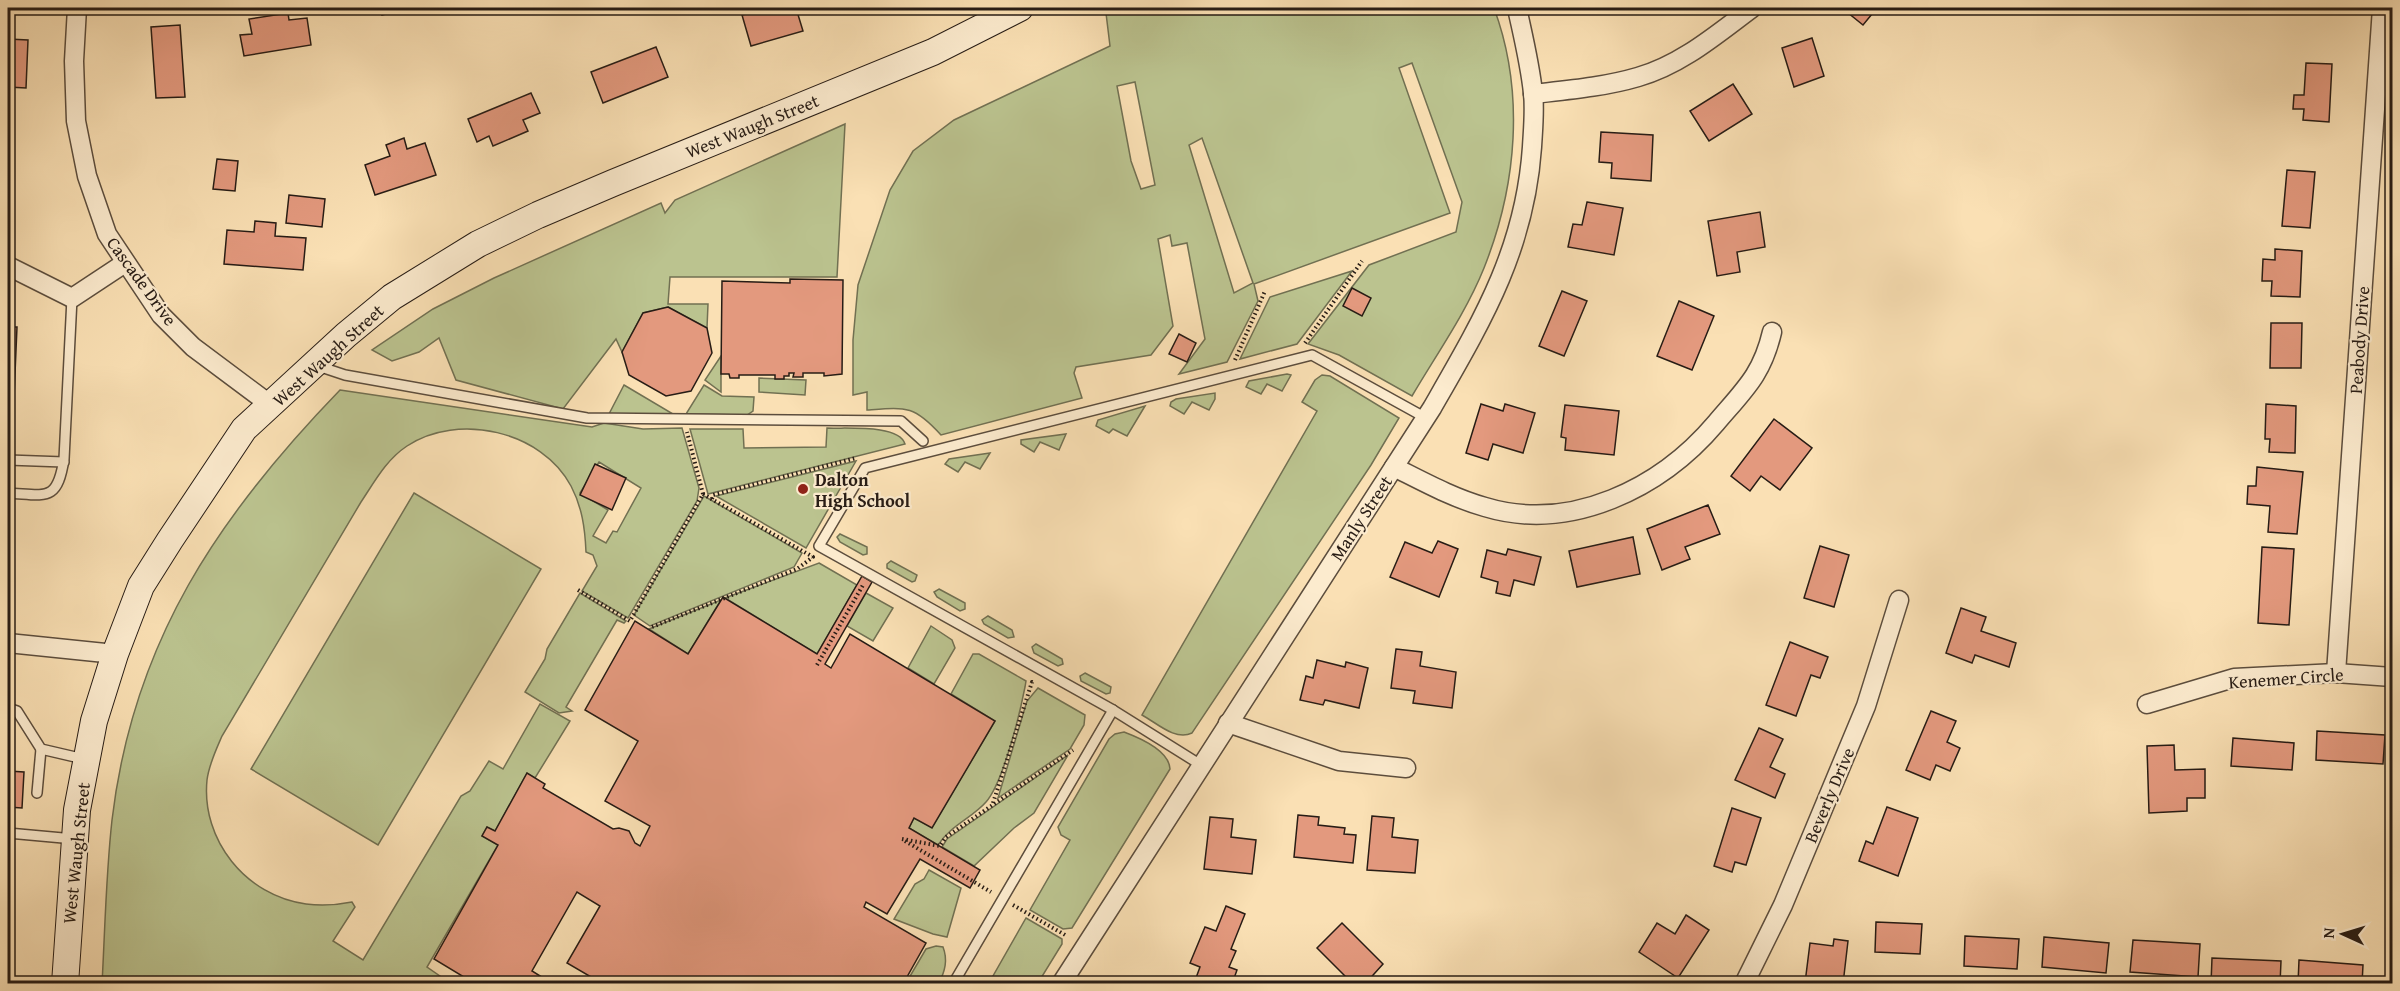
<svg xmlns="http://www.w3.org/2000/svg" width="2400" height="991" font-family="'Gentium Book Plus',serif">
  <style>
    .green { fill: #bbc38f; stroke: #717052; stroke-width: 1.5; fill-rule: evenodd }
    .building { fill: #e3997e; stroke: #271c15; stroke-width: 1.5 }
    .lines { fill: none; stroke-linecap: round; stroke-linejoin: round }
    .lane-casing { stroke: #5c4d3d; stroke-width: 12 }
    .street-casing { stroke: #5c4d3d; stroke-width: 21 }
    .secondary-casing { stroke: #271c15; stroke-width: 28 }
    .path { stroke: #271c15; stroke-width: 4; stroke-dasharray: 1.5 3; stroke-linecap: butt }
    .lane { stroke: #fcebce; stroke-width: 9 }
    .street { stroke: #fcebce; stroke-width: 18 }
    .secondary { stroke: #fcebce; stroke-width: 26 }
    .poi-dot { fill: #8f2418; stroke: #fcebce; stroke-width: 2 }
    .labels { text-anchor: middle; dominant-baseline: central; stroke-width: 4.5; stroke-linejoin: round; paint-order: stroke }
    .street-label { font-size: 18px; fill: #271c15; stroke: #fcebce }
    .poi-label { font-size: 18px; font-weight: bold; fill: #271c15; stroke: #fcebce; text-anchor: start }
  </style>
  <rect width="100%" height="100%" fill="#fae0b4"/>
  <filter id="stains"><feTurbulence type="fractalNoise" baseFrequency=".00333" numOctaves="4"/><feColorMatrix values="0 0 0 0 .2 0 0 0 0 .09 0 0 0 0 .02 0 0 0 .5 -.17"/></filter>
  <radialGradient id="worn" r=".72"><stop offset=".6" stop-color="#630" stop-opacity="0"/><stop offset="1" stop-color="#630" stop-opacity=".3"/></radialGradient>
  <g class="green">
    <path d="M1113,8H1494C1525,92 1517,185 1484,268C1466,313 1436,355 1412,396L1339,355L1308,344L1369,265L1456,232L1462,202L1412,63L1399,68L1450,213L1254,284L1258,301L1227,362L1179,374L1205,339L1187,243L1172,246L1170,235L1158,239L1173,326L1151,355L1076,367L1074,373L1082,398L941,435C914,405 906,407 867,410V392L853,395V340L858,285L890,190L913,151L954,120L1110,46L1106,13ZM1135,82L1155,185L1141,189L1131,161L1117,86ZM1202,138L1253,283L1234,293L1189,145Z"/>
    <polygon points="845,124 837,277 670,277 668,304 708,304 707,328 668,307 643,313 622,352 616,339 563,409 456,380 439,338 419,352 392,361 372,350 433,309 494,278 661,203 665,213 675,200"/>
    <polygon points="1352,271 1297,344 1240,359 1270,297"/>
    <polygon points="721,356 721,392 705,380"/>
    <polygon points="1287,374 1291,375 1282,391 1267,384 1261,394 1246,387 1249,381"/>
    <path d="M1322,375L1330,376L1399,418L1371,465L1192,733C1175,741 1157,723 1142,715L1317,411L1302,402L1315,380Z"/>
    <polygon points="759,378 806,380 805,395 759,392"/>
    <polygon points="624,385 673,414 609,414"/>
    <polygon points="704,385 722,396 754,397 753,411 747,415 686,414"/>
    <path d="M340,390L592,427L604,423L643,429L682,428L699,488L697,501L628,618L582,591L597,566L593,555L586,552C585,528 582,507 571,486C542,431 458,412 407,446C386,460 375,481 361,502L222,736C216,750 209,764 207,780C201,840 246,896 306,904C321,906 337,905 352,902L355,907L333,941L363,960L461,796L470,791L489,761L503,769L540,704L570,721L535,778L527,773L495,831L487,827L482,836L498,845L427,967L450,983L102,984C105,929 106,874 112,820C133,642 218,516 340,390ZM599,462L641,488L617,532L613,531L606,543L593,536L608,510L580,493Z"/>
    <polygon points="1215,393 1215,399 1209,410 1192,402 1184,414 1170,406 1171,402 1176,399"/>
    <polygon points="1145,406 1127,436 1113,429 1109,433 1096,426 1098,420"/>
    <path d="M827,428C846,429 899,424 905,444L708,494L690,429H743L744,448L826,447Z"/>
    <polygon points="1066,434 1059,450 1040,442 1034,452 1021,444 1021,440"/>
    <polygon points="990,453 980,469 965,462 958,472 945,464 949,459"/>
    <polygon points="856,461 806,548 716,496"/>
    <polygon points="414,493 541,569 378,845 251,769"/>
    <polygon points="704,496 802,553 794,567 650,626 634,615"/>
    <polygon points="840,534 867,547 867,554 863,555 840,542 837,537"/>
    <polygon points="891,561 917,575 915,581 912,582 887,568 887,564"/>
    <polygon points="819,563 857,585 817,654 725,598"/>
    <polygon points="939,589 965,603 965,609 960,611 937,597 934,592"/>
    <polygon points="580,593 626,621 624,623 617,620 566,707 572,711 559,713 525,692 545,659 547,649"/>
    <polygon points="866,593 893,608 873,641 847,626"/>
    <polygon points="721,600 688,654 649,629"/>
    <polygon points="988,616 1012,630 1014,637 1008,638 984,624 982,620"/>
    <polygon points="931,626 952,640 955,648 934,684 908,668"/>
    <polygon points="1036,644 1062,659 1063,664 1058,666 1034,653 1032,647"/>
    <path d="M973,654H979L1026,681L1025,687C1020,713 1003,783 986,802C972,818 950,826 938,845L909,828L914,818L932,827L995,721L951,694Z"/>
    <polygon points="1085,673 1111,687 1110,693 1106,694 1081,681 1080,676"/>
    <polygon points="1038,688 1085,715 1084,725 1070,749 998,798 1027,701"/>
    <path d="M1124,732C1140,738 1169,750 1170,769L1072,928L1063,929L1030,910L1070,840L1061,835L1058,827L1109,739L1115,734Z"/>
    <polygon points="1068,755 1034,813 1014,828 974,866 942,847 947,839"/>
    <polygon points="929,870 961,888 947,937 933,934 894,919 915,884 924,879"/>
    <polygon points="1026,918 1062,939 1062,944 1038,983 989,983"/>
    <path d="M936,946L943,947C948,960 945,971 939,983H906L926,949Z"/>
  </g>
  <g class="building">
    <polygon points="380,8 407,8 382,15"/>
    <polygon points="769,8 796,8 803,31 751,46 742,15"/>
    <polygon points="1842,8 1877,8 1863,25"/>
    <polygon points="288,13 289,20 307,18 311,45 244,56 240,35 252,34 249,19"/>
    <polygon points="180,25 185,97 156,98 151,27"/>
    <polygon points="1812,38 1824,76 1794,87 1782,48"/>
    <polygon points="8,39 28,40 26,88 8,87"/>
    <polygon points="656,47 668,77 603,103 591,72"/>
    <polygon points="2306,63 2332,64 2329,122 2303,120 2304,109 2293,109 2294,95 2304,95"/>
    <polygon points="1733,84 1752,114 1709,141 1690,111"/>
    <polygon points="531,93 540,113 523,120 528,131 493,146 489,136 477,142 468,119"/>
    <polygon points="8,122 10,122 8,176"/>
    <polygon points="1601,132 1653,135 1651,181 1611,178 1612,163 1599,162"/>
    <polygon points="404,138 407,149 425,143 436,175 375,195 365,165 390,156 386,145"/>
    <polygon points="217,159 238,161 235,191 213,189"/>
    <polygon points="2287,170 2315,172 2310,228 2282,226"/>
    <polygon points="289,195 325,199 322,227 286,223"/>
    <polygon points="1587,202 1623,208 1614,255 1568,247 1573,224 1582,225"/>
    <polygon points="1760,212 1765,247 1737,252 1740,272 1717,276 1708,221"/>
    <polygon points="255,221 276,223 275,236 306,238 303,270 224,264 227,230 254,232"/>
    <polygon points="2275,249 2302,251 2300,297 2271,296 2272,281 2262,281 2263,259 2275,260"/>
    <polygon points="790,279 843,280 842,374 824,376 824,373 803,373 803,377 793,377 794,373 789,373 789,376 784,376 784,379 775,379 775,375 739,375 739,378 730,378 729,374 721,374 722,281 790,283"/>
    <polygon points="1352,288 1371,298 1362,316 1343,306"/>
    <polygon points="1562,291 1587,301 1564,356 1539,346"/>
    <polygon points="1679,301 1714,316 1692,370 1657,356"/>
    <polygon points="668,307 707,328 712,353 691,391 666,396 629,375 622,352 643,313"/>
    <polygon points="2271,323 2302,323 2301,368 2270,368"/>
    <polygon points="8,327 17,327 14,397 8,397"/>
    <polygon points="1179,334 1196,343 1187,362 1169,354"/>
    <polygon points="1481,404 1503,411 1505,404 1535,413 1523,453 1493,444 1488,460 1466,453"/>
    <polygon points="2266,404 2296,406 2295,453 2269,452 2270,439 2265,439"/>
    <polygon points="1565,405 1619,411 1614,455 1565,450 1566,438 1561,437"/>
    <polygon points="1774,419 1812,448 1780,490 1761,476 1750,491 1731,476"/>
    <polygon points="595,464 626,478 612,510 580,495"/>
    <polygon points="2257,467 2303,472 2297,534 2268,532 2270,506 2247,504 2248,486 2256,486"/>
    <polygon points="1708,505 1720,534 1685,547 1690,559 1662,570 1647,529"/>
    <polygon points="1633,537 1640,574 1577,587 1569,551"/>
    <polygon points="1438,541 1458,549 1439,597 1390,577 1405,542 1432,553"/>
    <polygon points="1820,546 1849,555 1834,607 1804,598"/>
    <polygon points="2262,547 2294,549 2289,625 2258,623"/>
    <polygon points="1508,549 1541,557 1534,585 1514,580 1510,596 1496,593 1498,582 1481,577 1487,550 1506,555"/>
    <polygon points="862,576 872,582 825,664 831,668 850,634 995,721 932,828 914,818 909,828 980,870 970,888 920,859 887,914 866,902 864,907 926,943 903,984 603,984 567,963 600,906 577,892 532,971 553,984 467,984 469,980 434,959 498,845 482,836 487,827 495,831 527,773 545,784 543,788 613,829 619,828 629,831 635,843 640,846 650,826 605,801 638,741 585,710 635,621 688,654 723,597 817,654"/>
    <polygon points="1961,608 1986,617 1981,631 2016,643 2009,667 1975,655 1972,663 1946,653"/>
    <polygon points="1790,642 1828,657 1820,678 1811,675 1796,716 1766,705"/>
    <polygon points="1396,649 1422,652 1420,666 1456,672 1452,708 1413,703 1415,691 1391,688"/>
    <polygon points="1317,660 1345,667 1346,662 1368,668 1359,708 1325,700 1323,705 1300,700 1306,676 1313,678"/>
    <polygon points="1931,711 1956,721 1947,742 1960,748 1950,771 1936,765 1930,780 1906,770"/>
    <polygon points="1759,728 1783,739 1770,767 1785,774 1775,798 1735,780"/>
    <polygon points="2317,731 2385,735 2383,764 2316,760"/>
    <polygon points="2233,738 2294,743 2292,770 2231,766"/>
    <polygon points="2174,745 2175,770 2205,769 2205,798 2187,798 2187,811 2149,813 2147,746"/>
    <polygon points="8,771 24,772 22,808 8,807"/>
    <polygon points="1887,807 1918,818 1898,876 1859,861 1866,841 1873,844"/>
    <polygon points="1732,808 1761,818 1746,865 1735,862 1732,872 1714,866"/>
    <polygon points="1298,815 1319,817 1318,825 1345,828 1344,834 1356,835 1353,863 1294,857"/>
    <polygon points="1372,816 1394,818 1392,837 1418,840 1415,873 1367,870"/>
    <polygon points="1210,817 1233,819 1231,837 1256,840 1252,874 1204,869"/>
    <polygon points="8,872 11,873 8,926"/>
    <polygon points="1226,906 1245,914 1231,949 1236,951 1229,967 1237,970 1232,984 1208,984 1196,978 1200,967 1190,963 1205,927 1216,931"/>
    <polygon points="1686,915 1709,930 1678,978 1639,952 1657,923 1675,934"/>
    <polygon points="1876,922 1922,924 1920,954 1875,952"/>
    <polygon points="1342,923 1383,964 1365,984 1353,984 1317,948"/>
    <polygon points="1965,936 2019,939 2017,969 1964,966"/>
    <polygon points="2044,937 2109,943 2106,973 2042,967"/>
    <polygon points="1834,939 1848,941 1843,984 1805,983 1810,943 1833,946"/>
    <polygon points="2133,940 2200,944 2198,977 2130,972"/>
    <polygon points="2212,958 2281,961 2280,984 2211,984"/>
    <polygon points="2299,960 2363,965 2362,984 2298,984"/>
  </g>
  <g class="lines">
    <defs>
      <g id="lane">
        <polyline points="318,366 345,375 587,418 901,421 923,441"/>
        <polyline points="8,460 64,462"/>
        <path d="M8,493C46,495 57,503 64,459L72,298"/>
        <polyline points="8,708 17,711 41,749 84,759"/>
        <polyline points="1113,710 819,546 865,468 1312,355 1426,418"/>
        <polyline points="37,793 41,749"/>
        <polyline points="8,833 74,839"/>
        <polyline points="953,984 1113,710 1201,765"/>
      </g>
      <g id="street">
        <polyline points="77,8 74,61 76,121 87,176 107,234 161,315 193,347 272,406"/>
        <path d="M1533,94C1568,90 1604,87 1638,77C1681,65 1717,34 1752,8"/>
        <polyline points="8,266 72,298 125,263"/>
        <path d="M1394,467C1424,482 1453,498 1485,507C1571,533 1661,488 1716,423C1744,390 1762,375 1772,332"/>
        <polyline points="8,643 115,654"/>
        <polyline points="2336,673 2382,8"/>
        <polyline points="2147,704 2234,678 2336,673 2392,677"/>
        <polyline points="1228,723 1339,761 1406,768"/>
        <path d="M1061,984L1432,408C1482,321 1525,250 1532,147C1533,129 1535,110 1533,93C1530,64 1523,36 1517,8"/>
        <polyline points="1744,984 1783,905 1866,706 1899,600"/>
      </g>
      <polyline id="secondary" points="65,984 77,810 94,721 115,654 141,586 170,540 244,429 346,335 392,297 478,244 538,215 613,183 933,52 1020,8"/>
    </defs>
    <use href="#lane" class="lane-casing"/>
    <use href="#street" class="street-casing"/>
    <use href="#secondary" class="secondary-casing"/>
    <g class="path">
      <polyline points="1305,343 1362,261"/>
      <polyline points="1235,360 1265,291"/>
      <polyline points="712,499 713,495 856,458"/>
      <polyline points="578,590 630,621 703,494 687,432"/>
      <polyline points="652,627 797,569 813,557 703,494"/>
      <polyline points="817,665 863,585"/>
      <polyline points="993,803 1032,682 1034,683"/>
      <polyline points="902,839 940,846 946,837 1073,750"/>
      <polyline points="905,841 991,892"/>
      <polyline points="1013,905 1067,936"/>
    </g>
    <use href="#lane" class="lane"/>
    <use href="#street" class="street"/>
    <use href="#secondary" class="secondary"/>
  </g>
  <circle class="poi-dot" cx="803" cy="489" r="6"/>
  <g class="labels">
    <g class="street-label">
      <text transform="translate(752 126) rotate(-22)">West Waugh Street</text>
      <text transform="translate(142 281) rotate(54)">Cascade Drive</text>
      <text transform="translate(2359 340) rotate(-86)">Peabody Drive</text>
      <text transform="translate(328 355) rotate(-42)">West Waugh Street</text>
      <text transform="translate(1361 518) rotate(-57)">Manly Street</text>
      <text transform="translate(2286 678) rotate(-4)">Kenemer Circle</text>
      <text transform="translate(1829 795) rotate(-67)">Beverly Drive</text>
      <text transform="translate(76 853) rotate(-84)">West Waugh Street</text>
    </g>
    <g class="poi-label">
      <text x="815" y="479">Dalton<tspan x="815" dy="21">High School</tspan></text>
    </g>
  </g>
  <rect width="2400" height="991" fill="none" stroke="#fae0b4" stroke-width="30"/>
  <rect x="9" y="9" width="2382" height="973" fill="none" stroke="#271c15" stroke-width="3"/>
  <rect x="15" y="15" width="2370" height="961" fill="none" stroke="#271c15" stroke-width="1.5"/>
  <g transform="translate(2343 934) rotate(274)" stroke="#fcebce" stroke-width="4.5" paint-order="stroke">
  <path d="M0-4.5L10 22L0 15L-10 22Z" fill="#271c15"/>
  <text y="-9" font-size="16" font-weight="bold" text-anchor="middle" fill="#271c15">N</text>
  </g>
  <rect width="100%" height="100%" filter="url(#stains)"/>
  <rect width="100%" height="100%" fill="url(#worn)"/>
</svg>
